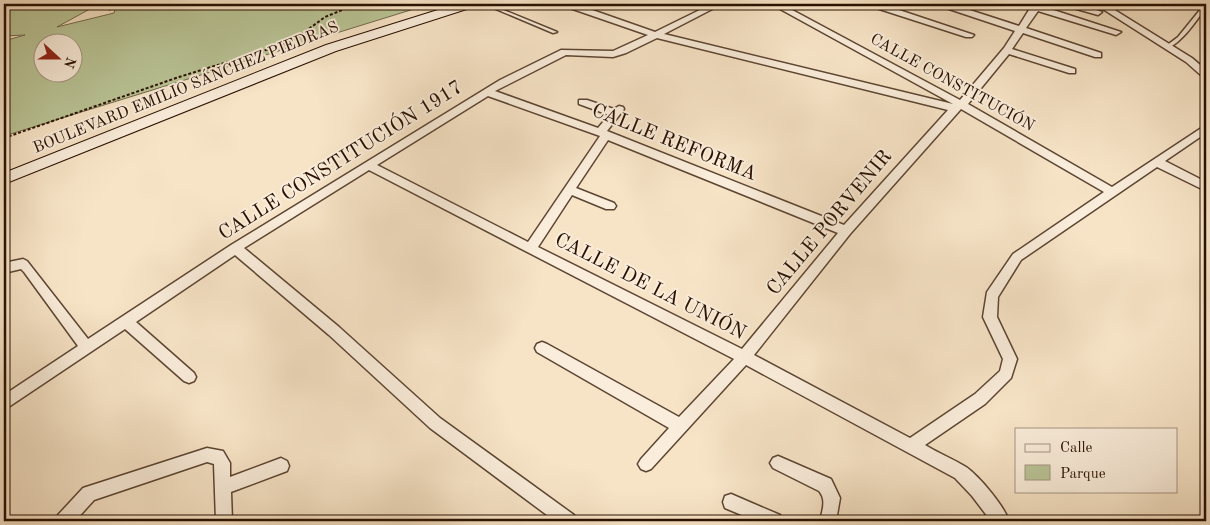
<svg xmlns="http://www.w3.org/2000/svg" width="1210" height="525" font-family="'Old Standard TT',serif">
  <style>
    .green { fill: #bac597; stroke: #726a4c; fill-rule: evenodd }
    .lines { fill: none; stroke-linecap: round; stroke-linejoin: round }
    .service-casing { stroke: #5c4532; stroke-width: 3 }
    .minor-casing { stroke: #5c4532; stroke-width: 3 }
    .secondary-casing { stroke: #291000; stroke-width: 2 }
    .path { stroke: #291000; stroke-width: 2; stroke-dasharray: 3 2; stroke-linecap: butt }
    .service { fill: #faeddb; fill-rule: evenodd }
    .minor { fill: #faeddb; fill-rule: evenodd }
    .secondary { fill: #faeddb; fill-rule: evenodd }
    .labels { text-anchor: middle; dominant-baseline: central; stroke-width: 4; stroke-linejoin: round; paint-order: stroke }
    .far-street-label { font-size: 16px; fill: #291000; stroke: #faeddb }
    .street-label { font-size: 20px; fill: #291000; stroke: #faeddb }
  </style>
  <rect width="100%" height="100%" fill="#f7e4c7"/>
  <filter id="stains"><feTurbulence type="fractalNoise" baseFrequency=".004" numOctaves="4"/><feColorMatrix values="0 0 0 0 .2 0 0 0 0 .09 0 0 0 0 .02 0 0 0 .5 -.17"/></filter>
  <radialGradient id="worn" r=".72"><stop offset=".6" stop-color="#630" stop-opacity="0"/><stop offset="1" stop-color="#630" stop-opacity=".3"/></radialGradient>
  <path class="green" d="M4,4H99L57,27L114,13L116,4H430L4,136V41L25,35L4,36ZM42,42H72V72H42Z"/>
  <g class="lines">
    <defs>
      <g id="service">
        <polygon points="107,4 111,4 110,9 106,8"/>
        <polygon points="484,4 489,4 557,32 553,33"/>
        <path d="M1204,5H1206V8C1197,19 1180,46 1166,48V46L1178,37Z"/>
      </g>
      <g id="minor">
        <path d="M563,4H575L655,32L712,4H722L664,34L953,104L771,4H781L960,100L1004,48L1015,31L940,6L939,4H951L1019,26L1032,5L1042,4L1041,6L1121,32L1116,35L1113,34L1038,11L1026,28L1101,53V57H1095L1023,33L1012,49L1075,69V73H1069L1009,54L968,104L1112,187L1206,125V133L1165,161L1206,182V191L1157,167L1021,260L998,297L997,317L1017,359L1011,378L985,404L925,445C938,453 953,459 966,467C980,477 1004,506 1009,521H991L972,496L955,478L746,365L651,469L646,471L641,469L638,464L641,459L669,428L537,352L535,348L537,344L542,342L547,344L679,417L734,359L369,170L244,248L339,327L440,418L574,515L576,521H555L430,428L329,335L235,255L136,322L194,373L196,377L194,381L189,383L184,381L125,329L4,410V395L78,346L24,272L21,269L4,273V263L23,259L27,261L88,339L231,245L500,80L561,50L613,51L648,35L564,6ZM657,38L948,110L844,225L607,131L624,109L623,107L619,106L614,109L587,100H579V104L609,115L598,128L495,91L566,55L613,57L626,53ZM488,96L600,136L528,242L377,165ZM961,109L1104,192L1013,254L987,292L983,317L1003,359L1000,371L975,394L910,438L754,355L850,234ZM608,140L838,233L742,349L538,247L572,195L606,209H614L616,206L614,203L576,188Z"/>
        <polygon points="869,4 881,4 974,35 972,37 966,37 870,6"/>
        <polygon points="1065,4 1078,4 1102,12 1098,15 1066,6"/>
        <polygon points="1095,4 1105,4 1192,58 1206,70 1206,78 1203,77 1186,62"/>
        <polygon points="207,448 223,451 230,463 230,477 281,458 287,461 289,466 287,471 231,492 232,521 216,521 214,464 207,462 94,500 75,521 56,521 58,515 83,488"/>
        <path d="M778,456L831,479L840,498L836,521H820C822,511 827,500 819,491L773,468L770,463L773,458Z"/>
        <polygon points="731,494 780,515 782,521 756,521 725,508 723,502 725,496"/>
      </g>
      <polygon id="secondary" points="457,4 475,4 473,7 336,51 4,184 4,173 326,45"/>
    </defs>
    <use href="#service" class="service-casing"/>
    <use href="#minor" class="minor-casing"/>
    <use href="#secondary" class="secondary-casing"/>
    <polyline class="path" points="4,138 179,77 282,45 295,39 325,17 357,4"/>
    <use href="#service" class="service"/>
    <use href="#minor" class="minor"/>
    <use href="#secondary" class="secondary"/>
  </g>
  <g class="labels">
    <g class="far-street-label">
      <text transform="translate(952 83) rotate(29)">CALLE CONSTITUCIÓN</text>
      <text transform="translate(186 88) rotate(-22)">BOULEVARD EMILIO SÁNCHEZ PIEDRAS</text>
    </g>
    <g class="street-label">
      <text transform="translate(674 143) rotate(22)">CALLE REFORMA</text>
      <text transform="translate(341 161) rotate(-32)">CALLE CONSTITUCIÓN 1917</text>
      <text transform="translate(830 223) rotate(-50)">CALLE PORVENIR</text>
      <text transform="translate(650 287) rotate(27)">CALLE DE LA UNIÓN</text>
    </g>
  </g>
  <rect width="1210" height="525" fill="none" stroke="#f7e4c7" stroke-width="20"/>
  <rect x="5" y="5" width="1200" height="515" fill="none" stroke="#291000" stroke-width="2.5"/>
  <rect x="10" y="10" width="1190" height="505" fill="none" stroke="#291000"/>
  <rect x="1015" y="428" width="162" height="65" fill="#faeddb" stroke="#a69583"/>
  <rect x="1025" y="444" width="25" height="8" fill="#faeddb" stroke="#a69583"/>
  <text x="1060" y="452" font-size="15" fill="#291000">Calle</text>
  <rect x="1025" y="465" width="25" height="15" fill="#bac597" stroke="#a69583"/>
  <text x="1060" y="478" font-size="15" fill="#291000">Parque</text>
  <g transform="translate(58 58) rotate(111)"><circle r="24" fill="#faeddb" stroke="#a69583"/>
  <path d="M0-4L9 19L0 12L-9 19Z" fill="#8f2418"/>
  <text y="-8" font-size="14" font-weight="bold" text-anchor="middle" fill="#291000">N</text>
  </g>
  <rect width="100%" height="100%" filter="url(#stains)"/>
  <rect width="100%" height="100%" fill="url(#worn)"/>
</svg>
